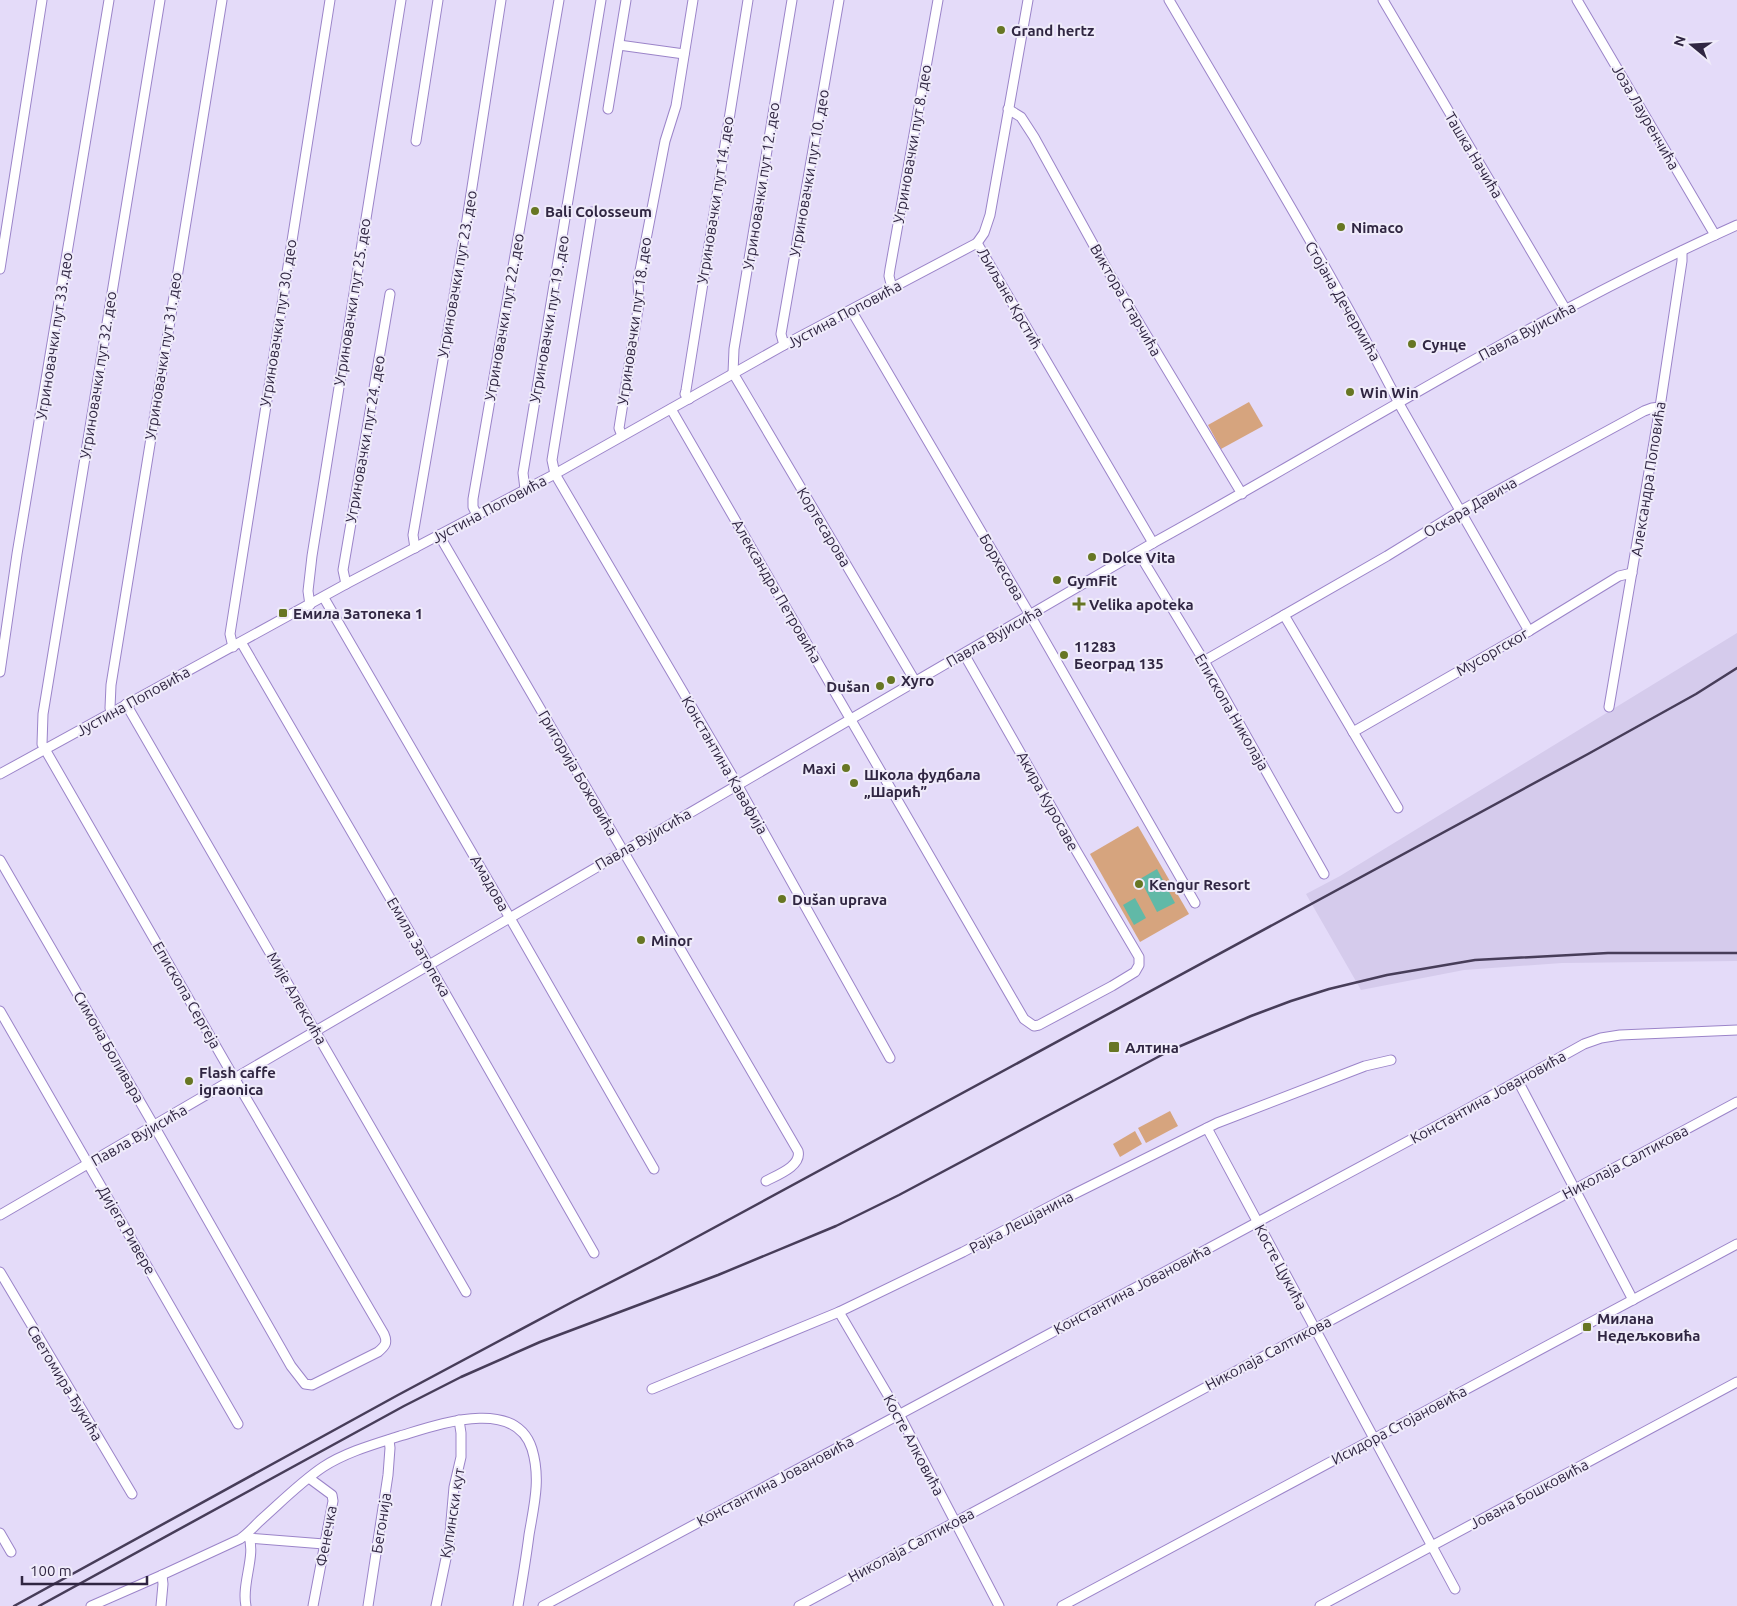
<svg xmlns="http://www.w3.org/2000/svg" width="1737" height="1606" font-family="Ubuntu,sans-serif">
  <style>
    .built { fill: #d5cbec }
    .green { fill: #d6a47e }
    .water { fill: #61b9a7 }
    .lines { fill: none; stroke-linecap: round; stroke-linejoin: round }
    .minor-casing { stroke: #9b84c9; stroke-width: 11 }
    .minor { stroke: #fff; stroke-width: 9 }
    .rail { stroke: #473d59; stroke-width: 2.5 }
    .poi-dot { fill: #677623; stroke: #efebfa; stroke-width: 2 }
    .labels { text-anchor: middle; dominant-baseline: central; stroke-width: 4; stroke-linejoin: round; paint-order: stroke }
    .poi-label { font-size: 15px; font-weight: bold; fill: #302642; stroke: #efebfa; text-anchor: start }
    .street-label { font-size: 15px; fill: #302642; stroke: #efebfa }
  </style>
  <rect width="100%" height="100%" fill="#e4dbf9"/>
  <polygon class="built" points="1737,633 1737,961 1562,963 1464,970 1361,990 1306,894 1340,876"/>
  <g class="green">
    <polygon points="1249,402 1263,426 1221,449 1208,425"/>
    <polygon points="1138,826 1189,914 1140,942 1090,854"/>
    <polygon points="1170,1111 1178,1126 1146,1143 1138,1128"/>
    <polygon points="1135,1131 1142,1144 1120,1157 1113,1144"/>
  </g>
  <g class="water">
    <polygon points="1157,869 1175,903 1157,912 1140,879"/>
    <polygon points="1135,898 1146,918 1134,925 1123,905"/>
  </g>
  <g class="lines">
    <defs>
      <g id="minor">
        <polyline points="792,0 734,349 733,373 915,681"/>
        <path d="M1169,0C1248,135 1330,269 1402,409L1529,631"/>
        <polyline points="1383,0 1566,310"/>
        <polyline points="1577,0 1715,235"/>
        <polyline points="619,45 684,54"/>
        <polyline points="608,109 626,0"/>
        <polyline points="1008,109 1021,117 1034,137 1109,273 1242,494"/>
        <polyline points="416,141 438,0"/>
        <polyline points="592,212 552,460 555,474 733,777 890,1058"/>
        <polyline points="977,243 1153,543"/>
        <polyline points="0,269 42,0"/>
        <polyline points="892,288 889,276 890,269 938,0"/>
        <polyline points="851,310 1030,615 1195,903"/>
        <polyline points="784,345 781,334 839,0"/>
        <polyline points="689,399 685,394 686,390 748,0"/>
        <polyline points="671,409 1024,1019 1034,1026 1039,1025 1112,986 1135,972 1139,965 1139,957 1077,852 964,654"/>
        <polyline points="622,436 619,428 639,303 638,281 665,141 676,106 693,0"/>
        <polyline points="525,489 523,473 601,0"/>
        <polyline points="477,515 473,507 473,499 559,0"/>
        <path d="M439,535L798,1151C802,1166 777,1175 766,1181"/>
        <polyline points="415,548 413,535 466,226 501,0"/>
        <polyline points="1138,552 1204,661 1324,874"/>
        <polyline points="346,584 343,570 390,294"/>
        <polyline points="324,598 514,925 654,1169"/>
        <polyline points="310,605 308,591 312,556 401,0"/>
        <polyline points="1284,615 1398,808"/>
        <polyline points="241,642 429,965 594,1253"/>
        <polyline points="233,647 230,634 233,615 330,0"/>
        <polyline points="1204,661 1387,556 1460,511 1644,411 1652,408 1660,407"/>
        <polyline points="0,672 17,554 109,0"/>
        <polyline points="126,704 466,1292"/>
        <polyline points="1609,707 1660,407 1682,261 1682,251"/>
        <polyline points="111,712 110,708 111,685 222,0"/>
        <polyline points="1353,732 1529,631 1619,576 1632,573"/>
        <polyline points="0,774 346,584 555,474 784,345 977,243 984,233 990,215 1028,0"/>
        <path d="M0,860L157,1131L291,1366L305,1384L312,1385L378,1352C385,1346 388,1343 384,1334L229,1069L42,744L43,714L160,0"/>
        <polyline points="0,1011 238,1424"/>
        <polyline points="1518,1081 1633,1300"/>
        <polyline points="1207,1128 1455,1589"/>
        <path d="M0,1215L1153,543C1347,436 1534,316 1737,225"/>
        <polyline points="0,1272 132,1494"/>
        <polyline points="839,1312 899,1414 999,1606"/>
        <polyline points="652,1389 839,1312 963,1252 1062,1200 1217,1123 1365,1066 1391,1060"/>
        <polyline points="309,1478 332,1495 333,1501 313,1606"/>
        <polyline points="0,1533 11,1552"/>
        <polyline points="249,1538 324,1544"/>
        <path d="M91,1606L162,1575L240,1539C249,1533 255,1525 263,1518C282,1501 302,1481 323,1467C346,1452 375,1444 400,1436C437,1425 515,1396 532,1449C541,1479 534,1505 529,1535C526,1559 522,1582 518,1606"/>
        <polyline points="161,1606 163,1584 162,1575"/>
        <path d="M246,1606C241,1583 257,1555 248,1534"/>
        <polyline points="368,1606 388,1475 390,1448 389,1440"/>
        <polyline points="436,1606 449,1544 454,1487 461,1457 461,1433 459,1420"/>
        <polyline points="543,1606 1453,1117 1584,1044 1601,1038 1620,1035 1737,1030"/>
        <polyline points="799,1606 1737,1102"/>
        <polyline points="1062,1606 1737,1244"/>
        <polyline points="1320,1606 1737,1382"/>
      </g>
    </defs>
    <use href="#minor" class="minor-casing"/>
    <use href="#minor" class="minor"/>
    <g class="rail">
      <polyline points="14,1606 398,1395 574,1301 658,1258 1588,754 1696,694 1737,668"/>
      <polyline points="39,1606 404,1406 461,1377 540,1342 718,1275 836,1226 899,1195 1171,1050 1251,1016 1291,1001 1329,989 1387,975 1475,960 1608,953 1737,953"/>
    </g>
  </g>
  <g class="poi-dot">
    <circle cx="1001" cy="30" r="5"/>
    <circle cx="535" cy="211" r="5"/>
    <circle cx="1341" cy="227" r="5"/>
    <circle cx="1412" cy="344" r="5"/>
    <circle cx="1350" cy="392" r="5"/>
    <circle cx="1092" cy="557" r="5"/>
    <circle cx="1057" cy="580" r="5"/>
    <path d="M1076.5 596.5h5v5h5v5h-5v5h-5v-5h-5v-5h5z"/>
    <rect x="278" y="608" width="10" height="10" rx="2.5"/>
    <circle cx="1064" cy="655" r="5"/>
    <circle cx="891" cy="680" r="5"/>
    <circle cx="880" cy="686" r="5"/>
    <circle cx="846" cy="768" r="5"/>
    <circle cx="854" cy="783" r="5"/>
    <circle cx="1139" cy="884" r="5"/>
    <circle cx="782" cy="899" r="5"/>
    <circle cx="641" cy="940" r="5"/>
    <rect x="1108" y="1041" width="12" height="12" rx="2.5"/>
    <circle cx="189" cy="1081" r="5"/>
    <rect x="1582" y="1322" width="10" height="10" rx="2.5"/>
  </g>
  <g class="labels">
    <g class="poi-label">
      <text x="1011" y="30">Grand hertz</text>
      <text x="545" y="211">Bali Colosseum</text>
      <text x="1351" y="227">Nimaco</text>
      <text x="1422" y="344">Сунце</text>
      <text x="1360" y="392">Win Win</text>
      <text x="1102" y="557">Dolce Vita</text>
      <text x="1067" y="580">GymFit</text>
      <text x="1089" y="604">Velika apoteka</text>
      <text x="293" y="613">Емила Затопека 1</text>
      <text x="1074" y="646">11283<tspan x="1074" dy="17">Београд 135</tspan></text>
      <text x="901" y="680">Хуго</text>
      <text x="870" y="686" text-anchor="end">Dušan</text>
      <text x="836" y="768" text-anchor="end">Maxi</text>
      <text x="864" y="774">Школа фудбала<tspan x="864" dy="17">„Шарић”</tspan></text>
      <text x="1149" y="884">Kengur Resort</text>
      <text x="792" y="899">Dušan uprava</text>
      <text x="651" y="940">Minor</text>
      <text x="1125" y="1047">Алтина</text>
      <text x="199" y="1072">Flash caffe<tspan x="199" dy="17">igraonica</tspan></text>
      <text x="1597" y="1318">Милана<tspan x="1597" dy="17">Недељковића</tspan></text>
    </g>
    <g class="street-label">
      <text transform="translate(1646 117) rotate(60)">Јоза Лауренчића</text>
      <text transform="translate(912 144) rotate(-80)">Угриновачки пут 8. део</text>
      <text transform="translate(1474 155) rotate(59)">Ташка Начића</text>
      <text transform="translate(809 173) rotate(-80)">Угриновачки пут 10. део</text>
      <text transform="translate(761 186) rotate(-81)">Угриновачки пут 12. део</text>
      <text transform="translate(715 200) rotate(-81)">Угриновачки пут 14. део</text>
      <text transform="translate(457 274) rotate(-80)">Угриновачки пут 23. део</text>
      <text transform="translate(1010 298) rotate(60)">Љиљане Крстић</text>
      <text transform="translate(1126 300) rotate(60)">Виктора Старчића</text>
      <text transform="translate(1343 301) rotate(60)">Стојана Дечермића</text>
      <text transform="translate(352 302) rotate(-81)">Угриновачки пут 25. део</text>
      <text transform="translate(844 314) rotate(-28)">Јустина Поповића</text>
      <text transform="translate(504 317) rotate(-80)">Угриновачки пут 22. део</text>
      <text transform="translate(549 319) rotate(-80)">Угриновачки пут 19. део</text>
      <text transform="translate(634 321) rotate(-82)">Угриновачки пут 18. део</text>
      <text transform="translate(278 323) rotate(-81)">Угриновачки пут 30. део</text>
      <text transform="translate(1527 331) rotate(-28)">Павла Вујисића</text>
      <text transform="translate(54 336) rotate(-81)">Угриновачки пут 33. део</text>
      <text transform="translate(163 356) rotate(-81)">Угриновачки пут 31. део</text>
      <text transform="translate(98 375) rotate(-81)">Угриновачки пут 32. део</text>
      <text transform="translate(365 439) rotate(-80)">Угриновачки пут 24. део</text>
      <text transform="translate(1648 479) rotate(-81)">Александра Поповића</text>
      <text transform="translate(1470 507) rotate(-30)">Оскара Давича</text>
      <text transform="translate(489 509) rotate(-28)">Јустина Поповића</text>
      <text transform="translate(824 527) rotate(59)">Кортесарова</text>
      <text transform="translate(1002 567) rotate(60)">Борхесова</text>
      <text transform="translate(777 591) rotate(60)">Александра Петровића</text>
      <text transform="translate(994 636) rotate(-30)">Павла Вујисића</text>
      <text transform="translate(1492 652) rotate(-30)">Мусоргског</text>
      <text transform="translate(133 701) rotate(-29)">Јустина Поповића</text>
      <text transform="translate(1232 712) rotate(60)">Епископа Николаја</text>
      <text transform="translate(725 765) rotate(60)">Константина Кавафија</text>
      <text transform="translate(578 773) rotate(60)">Григорија Божовића</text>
      <text transform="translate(1048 801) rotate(61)">Акира Куросаве</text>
      <text transform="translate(643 839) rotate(-30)">Павла Вујисића</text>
      <text transform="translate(490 883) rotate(60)">Амадова</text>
      <text transform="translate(419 947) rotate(60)">Емила Затопека</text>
      <text transform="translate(187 995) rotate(60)">Епископа Сергеја</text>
      <text transform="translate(297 998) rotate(60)">Мије Алексића</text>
      <text transform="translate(109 1047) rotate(60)">Симона Боливара</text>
      <text transform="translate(1488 1097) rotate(-29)">Константина Јовановића</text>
      <text transform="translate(139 1135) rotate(-30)">Павла Вујисића</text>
      <text transform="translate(1625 1162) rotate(-28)">Николаја Салтикова</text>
      <text transform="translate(1021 1222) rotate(-28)">Рајка Лешјанина</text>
      <text transform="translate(127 1230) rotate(60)">Дијега Ривере</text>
      <text transform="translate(1281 1267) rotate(62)">Косте Цукића</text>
      <text transform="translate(1132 1289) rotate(-28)">Константина Јовановића</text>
      <text transform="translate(1268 1353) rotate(-28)">Николаја Салтикова</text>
      <text transform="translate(65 1383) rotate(59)">Светомира Ђукића</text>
      <text transform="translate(1399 1425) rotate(-28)">Исидора Стојановића</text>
      <text transform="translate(914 1445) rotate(62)">Косте Алковића</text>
      <text transform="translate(775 1481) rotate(-28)">Константина Јовановића</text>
      <text transform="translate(1529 1494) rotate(-28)">Јована Бошковића</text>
      <text transform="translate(452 1513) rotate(-81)">Купински кут</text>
      <text transform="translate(381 1523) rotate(-81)">Бегонија</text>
      <text transform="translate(326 1536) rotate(-80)">Фенечка</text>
      <text transform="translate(911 1545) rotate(-28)">Николаја Салтикова</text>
    </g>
  </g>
  <g transform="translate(1692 45) rotate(288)" stroke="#efebfa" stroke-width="4" paint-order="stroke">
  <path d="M0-4L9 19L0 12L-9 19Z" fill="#302642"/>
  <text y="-8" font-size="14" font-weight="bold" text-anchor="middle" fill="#302642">N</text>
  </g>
  <path d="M22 1576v8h125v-8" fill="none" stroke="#302642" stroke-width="2.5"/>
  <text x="30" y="1576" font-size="15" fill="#302642" stroke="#efebfa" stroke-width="4" paint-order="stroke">100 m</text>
</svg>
